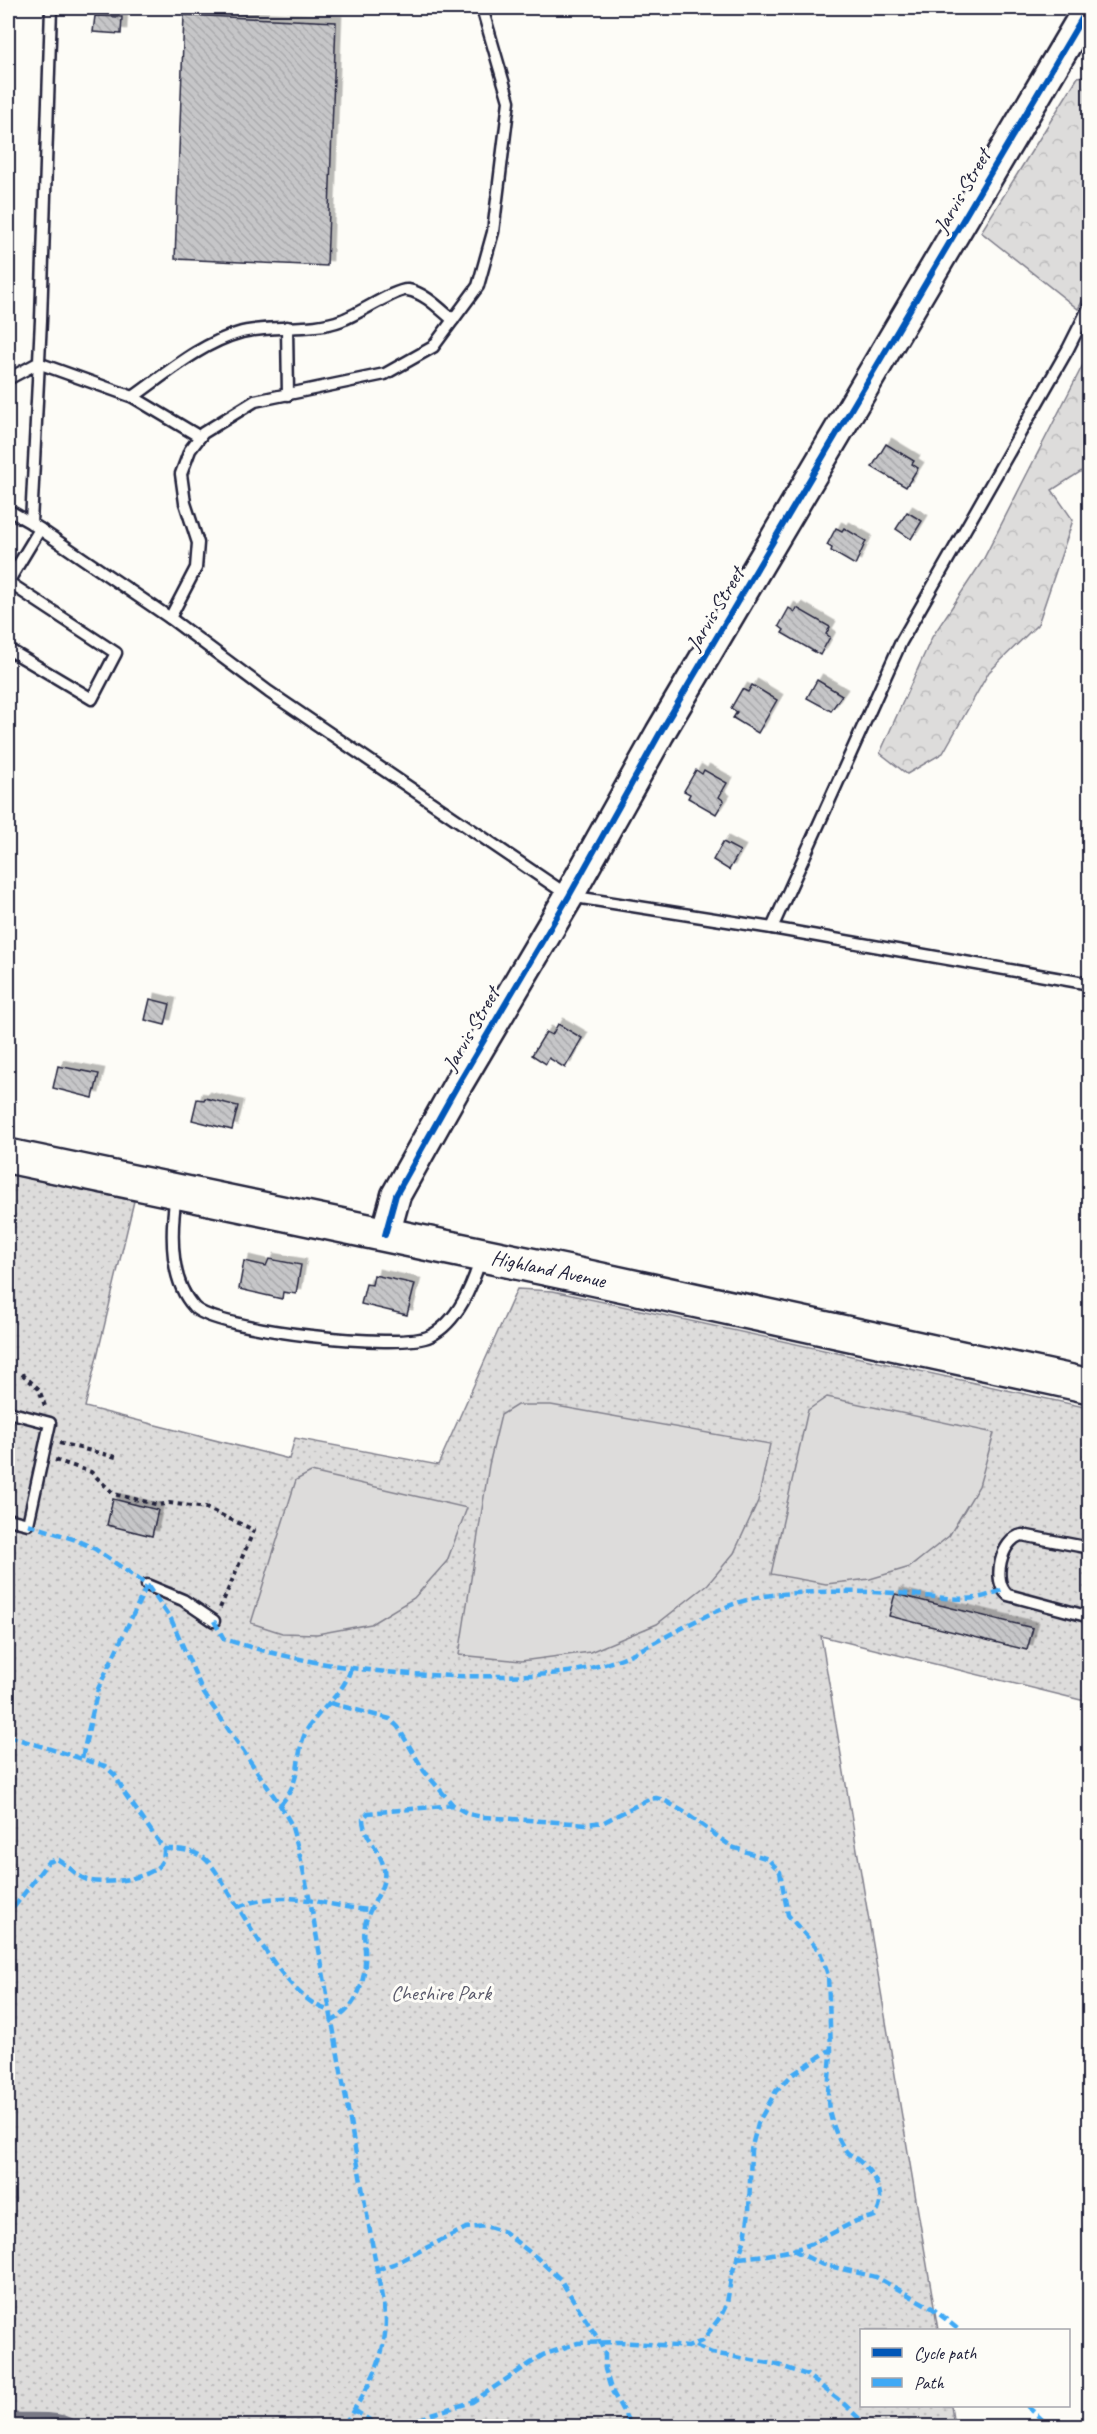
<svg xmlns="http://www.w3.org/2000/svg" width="1097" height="2434" font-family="Caveat,sans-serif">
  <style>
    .forest { fill: url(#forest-crowns); stroke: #807f8b; stroke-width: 1.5 }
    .park { fill: url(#park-dots); stroke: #807f8b; stroke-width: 1.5 }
    .pitch { fill: #dddcdb; stroke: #807f8b; stroke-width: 1.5 }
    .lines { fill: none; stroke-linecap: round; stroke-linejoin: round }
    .stream { stroke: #787885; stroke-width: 6 }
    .building { fill: url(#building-back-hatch); stroke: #22223b; stroke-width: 1.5; filter: url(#shadow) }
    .service-casing { stroke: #22223b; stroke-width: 15 }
    .tertiary-casing { stroke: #22223b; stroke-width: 33 }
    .trunk-casing { stroke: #22223b; stroke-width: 38 }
    .path { stroke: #22223b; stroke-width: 4; stroke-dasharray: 4.5 4.5; stroke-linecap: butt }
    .service { stroke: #fdfcf7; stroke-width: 10 }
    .tertiary { stroke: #fdfcf7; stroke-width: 28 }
    .trunk { stroke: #fdfcf7; stroke-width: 33 }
    .quiet { stroke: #3fa9f5; stroke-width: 4.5; stroke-dasharray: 9 4.5; stroke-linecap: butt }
    .cycleway-casing { stroke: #fdfcf7; stroke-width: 10 }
    .cycleway { stroke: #0057b8; stroke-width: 6 }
    .labels { text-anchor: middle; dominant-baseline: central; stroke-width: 6; stroke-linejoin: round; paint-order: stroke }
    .street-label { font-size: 21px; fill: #22223b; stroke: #fdfcf7 }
    .park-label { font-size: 21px; fill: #5a5a6b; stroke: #fdfcf7 }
  </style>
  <defs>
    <pattern id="forest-crowns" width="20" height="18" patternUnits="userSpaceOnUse" patternTransform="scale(1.5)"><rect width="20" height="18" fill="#dddcdb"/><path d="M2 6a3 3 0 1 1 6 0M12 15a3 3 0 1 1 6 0" fill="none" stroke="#bdbcbd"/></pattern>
    <pattern id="park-dots" width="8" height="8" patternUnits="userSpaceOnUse" patternTransform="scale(1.5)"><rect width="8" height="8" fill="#dddcdb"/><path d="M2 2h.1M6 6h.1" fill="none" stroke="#bdbcbd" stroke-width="1.8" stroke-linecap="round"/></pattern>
    <pattern id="building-back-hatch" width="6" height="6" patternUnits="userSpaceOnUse" patternTransform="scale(1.5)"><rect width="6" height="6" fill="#c6c6c8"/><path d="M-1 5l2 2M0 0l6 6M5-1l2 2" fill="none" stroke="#aaaaad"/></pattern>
    <filter id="shadow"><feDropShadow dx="5.5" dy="-5.5" stdDeviation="0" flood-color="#0004"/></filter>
  </defs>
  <rect width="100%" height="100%" fill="#fdfcf7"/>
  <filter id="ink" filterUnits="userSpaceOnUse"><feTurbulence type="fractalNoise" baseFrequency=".0167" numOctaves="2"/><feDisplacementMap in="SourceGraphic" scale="12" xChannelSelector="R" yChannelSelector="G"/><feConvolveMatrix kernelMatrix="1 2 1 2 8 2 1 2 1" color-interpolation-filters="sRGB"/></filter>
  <g filter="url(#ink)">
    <g class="forest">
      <polygon points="1089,75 1090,287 1078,309 981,232 1078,77"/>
      <polygon points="1089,353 1089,473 1083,470 1052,490 1073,520 1038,624 989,672 943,753 907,774 880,753 932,637 983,560"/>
    </g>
    <polygon class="park" points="8,1174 134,1201 85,1407 289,1459 295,1438 438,1465 517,1289 553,1291 1089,1408 1089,1702 821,1636 938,2330 862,2330 862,2406 951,2406 954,2426 8,2426"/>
    <g class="pitch">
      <polygon points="827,1397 994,1433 979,1486 949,1536 910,1567 870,1579 826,1584 771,1574 808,1410"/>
      <polygon points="517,1405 551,1405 770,1444 758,1501 734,1553 708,1584 657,1624 590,1652 521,1661 459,1655 489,1465 501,1415"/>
      <polygon points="311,1472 467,1508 447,1561 414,1598 371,1624 317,1634 282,1633 251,1623 296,1480"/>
    </g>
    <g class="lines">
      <path class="stream" d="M8,2415C25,2418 66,2411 75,2426"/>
    </g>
    <g class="building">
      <polygon points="184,15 336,22 327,266 175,259"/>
      <polygon points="95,16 122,17 121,34 93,32"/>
      <polygon points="886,444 914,461 912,464 918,468 906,487 872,467"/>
      <polygon points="907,512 922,521 911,539 896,529"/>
      <polygon points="836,528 842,531 844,528 866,541 855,565 831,551 832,548 827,545"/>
      <polygon points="789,608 795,612 797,608 830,627 826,634 830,637 820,655 782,633 784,630 779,626"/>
      <polygon points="817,680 842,695 831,711 807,698"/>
      <polygon points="752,685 777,700 758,733 733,718 737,712 731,708 742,689 748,692"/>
      <polygon points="696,770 702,774 704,770 727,783 719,797 724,801 716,814 688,798 690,794 684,791"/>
      <polygon points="723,842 740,851 729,870 713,860"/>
      <polygon points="150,999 170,1004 165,1025 145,1020"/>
      <polygon points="558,1024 582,1038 565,1068 549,1058 546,1064 532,1055 546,1032 552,1035"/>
      <polygon points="58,1066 99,1074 93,1098 53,1088"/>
      <polygon points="205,1098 238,1106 232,1130 192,1120 197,1099 204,1100"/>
      <polygon points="269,1259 301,1265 296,1294 283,1292 282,1299 239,1289 244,1261 266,1266"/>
      <polygon points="374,1275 415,1284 407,1315 361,1304 366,1284 372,1285"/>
      <polygon points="113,1499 158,1510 152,1536 107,1525"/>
      <polygon points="895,1594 1033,1628 1027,1650 889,1616"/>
    </g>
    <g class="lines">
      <defs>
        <g id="service">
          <polyline points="51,8 41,320 31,523 170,618 269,692 569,896 772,928 1090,984"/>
          <polyline points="287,327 288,395"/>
          <polyline points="8,379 38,363 133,397 200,437"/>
          <path d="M133,397C167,373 201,343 242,332C275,324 311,332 342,320C357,315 397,288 408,290C425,293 440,309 453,320"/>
          <polyline points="8,510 31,523"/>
          <polyline points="8,582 116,653 92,699 8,649"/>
          <polyline points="8,582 40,529"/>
          <polyline points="170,618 196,568 198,543 185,503 181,474 190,450 203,433 255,401 385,374 433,347 478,286 493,232 509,101 482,8"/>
          <polyline points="772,928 901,642 1068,349 1090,305"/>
          <path d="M176,1194C171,1229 168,1279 194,1307C215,1330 402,1351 430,1336C458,1322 472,1286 481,1258"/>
          <polyline points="8,1412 50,1423 28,1524 8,1519"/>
          <path d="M1090,1548L1022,1535C1001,1539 991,1582 1008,1595L1090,1617"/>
          <polyline points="147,1585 183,1600 214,1621"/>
        </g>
        <polyline id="tertiary" points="385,1235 396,1195 457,1086 569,896 660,733 1088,8"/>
        <g id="trunk">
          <path id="s1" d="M8,1156L569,1273L1090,1386"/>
        </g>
      </defs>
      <use href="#service" class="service-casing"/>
      <use href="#tertiary" class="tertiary-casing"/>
      <use href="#trunk" class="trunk-casing"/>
      <g class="path">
        <polyline points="22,1374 39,1389 45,1406"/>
        <polyline points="59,1443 116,1457"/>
        <polyline points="55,1460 91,1472 114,1494 159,1505 169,1503 206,1508 254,1530 220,1608"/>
      </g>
      <use href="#service" class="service"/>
      <use href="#tertiary" class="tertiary"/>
      <use href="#trunk" class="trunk"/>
      <g class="quiet">
        <path d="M28,1524L76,1540L95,1549L147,1585L171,1619L203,1692L280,1805L291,1824L299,1852L310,1900L386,2320C385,2363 366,2392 343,2426"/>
        <path d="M214,1621L224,1639C313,1668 408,1678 501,1676C542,1675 583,1674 622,1658C669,1639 720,1600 772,1595C808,1591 858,1591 894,1593C921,1594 950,1601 976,1598C984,1597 994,1593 1002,1590"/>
        <polyline points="330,1703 390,1719 398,1727 424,1771 453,1805"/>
        <path d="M8,1736L105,1766L115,1775L125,1794L164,1849C164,1854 164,1858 161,1863C152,1879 104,1885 87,1880C76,1876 68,1865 57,1859L48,1862L8,1915"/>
        <polyline points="82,1758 98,1689 147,1585"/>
        <path d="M280,1805C305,1778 293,1753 308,1728C322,1706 344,1694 351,1668"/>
        <path d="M164,1849C177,1849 192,1849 204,1858C214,1866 219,1877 226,1888C248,1921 288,2000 328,2010"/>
        <path d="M238,1907C289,1887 320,1906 370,1910"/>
        <path d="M330,2022C354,2011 364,1987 365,1962C366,1950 363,1937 365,1925C369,1905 387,1889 384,1869C381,1850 363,1836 363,1819L368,1813L453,1805L468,1814L483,1817L587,1824L604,1822L649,1799L656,1798L664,1800L684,1812L732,1847L768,1859L780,1872L788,1915L820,1952L828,1975L831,2049L792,2075L776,2091L758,2123L751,2150L749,2212L745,2239L732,2273L727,2303L721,2316L702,2341L688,2347L620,2342L578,2343L543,2355L472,2402L432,2414L404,2426"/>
        <polyline points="793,2250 821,2264 876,2277 932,2308 959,2330"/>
        <path d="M739,2258L767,2255L793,2250L811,2244L856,2221L875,2216C888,2197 875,2174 858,2160C855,2157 850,2155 847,2152C839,2143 833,2126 830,2114C825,2097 831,2068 831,2049"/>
        <polyline points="376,2270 394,2264 466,2228 486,2226 504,2232 536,2257 560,2279 600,2342 605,2354 605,2369 611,2389 631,2426"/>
        <polyline points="695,2346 712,2353 775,2364 807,2375 844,2404 867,2426"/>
        <polyline points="1027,2406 1047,2424 1060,2426"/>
        <polyline points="354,2410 379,2426"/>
      </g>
      <defs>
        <polyline id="cycleway" points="385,1235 396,1195 457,1086 569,896 660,733 1088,8"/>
      </defs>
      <use href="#cycleway" class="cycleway-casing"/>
      <use href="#cycleway" class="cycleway"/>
    </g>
  </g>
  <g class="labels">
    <g class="street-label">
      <text transform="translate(962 191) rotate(-60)">Jarvis Street</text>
      <text transform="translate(715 609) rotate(-59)">Jarvis Street</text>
      <text transform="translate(471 1029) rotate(-60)">Jarvis Street</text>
      <text stroke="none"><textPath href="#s1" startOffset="552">Highland Avenue</textPath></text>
    </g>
    <g class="park-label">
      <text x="441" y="1993">Cheshire Park</text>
    </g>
  </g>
  <rect width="1097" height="2434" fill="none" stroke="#fdfcf7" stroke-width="30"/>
  <rect x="15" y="15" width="1067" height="2404" fill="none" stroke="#22223b" stroke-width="2" filter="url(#ink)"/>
  <rect x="860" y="2329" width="210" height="78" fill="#fdfcf7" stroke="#a5a5ac" stroke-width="1.5"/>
  <rect x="872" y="2348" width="30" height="9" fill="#0057b8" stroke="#a5a5ac" stroke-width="1.5"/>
  <text x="914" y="2359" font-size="18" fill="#22223b">Cycle path</text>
  <rect x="872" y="2378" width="30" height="9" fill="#3fa9f5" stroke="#a5a5ac" stroke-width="1.5"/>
  <text x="914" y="2389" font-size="18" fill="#22223b">Path</text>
</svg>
